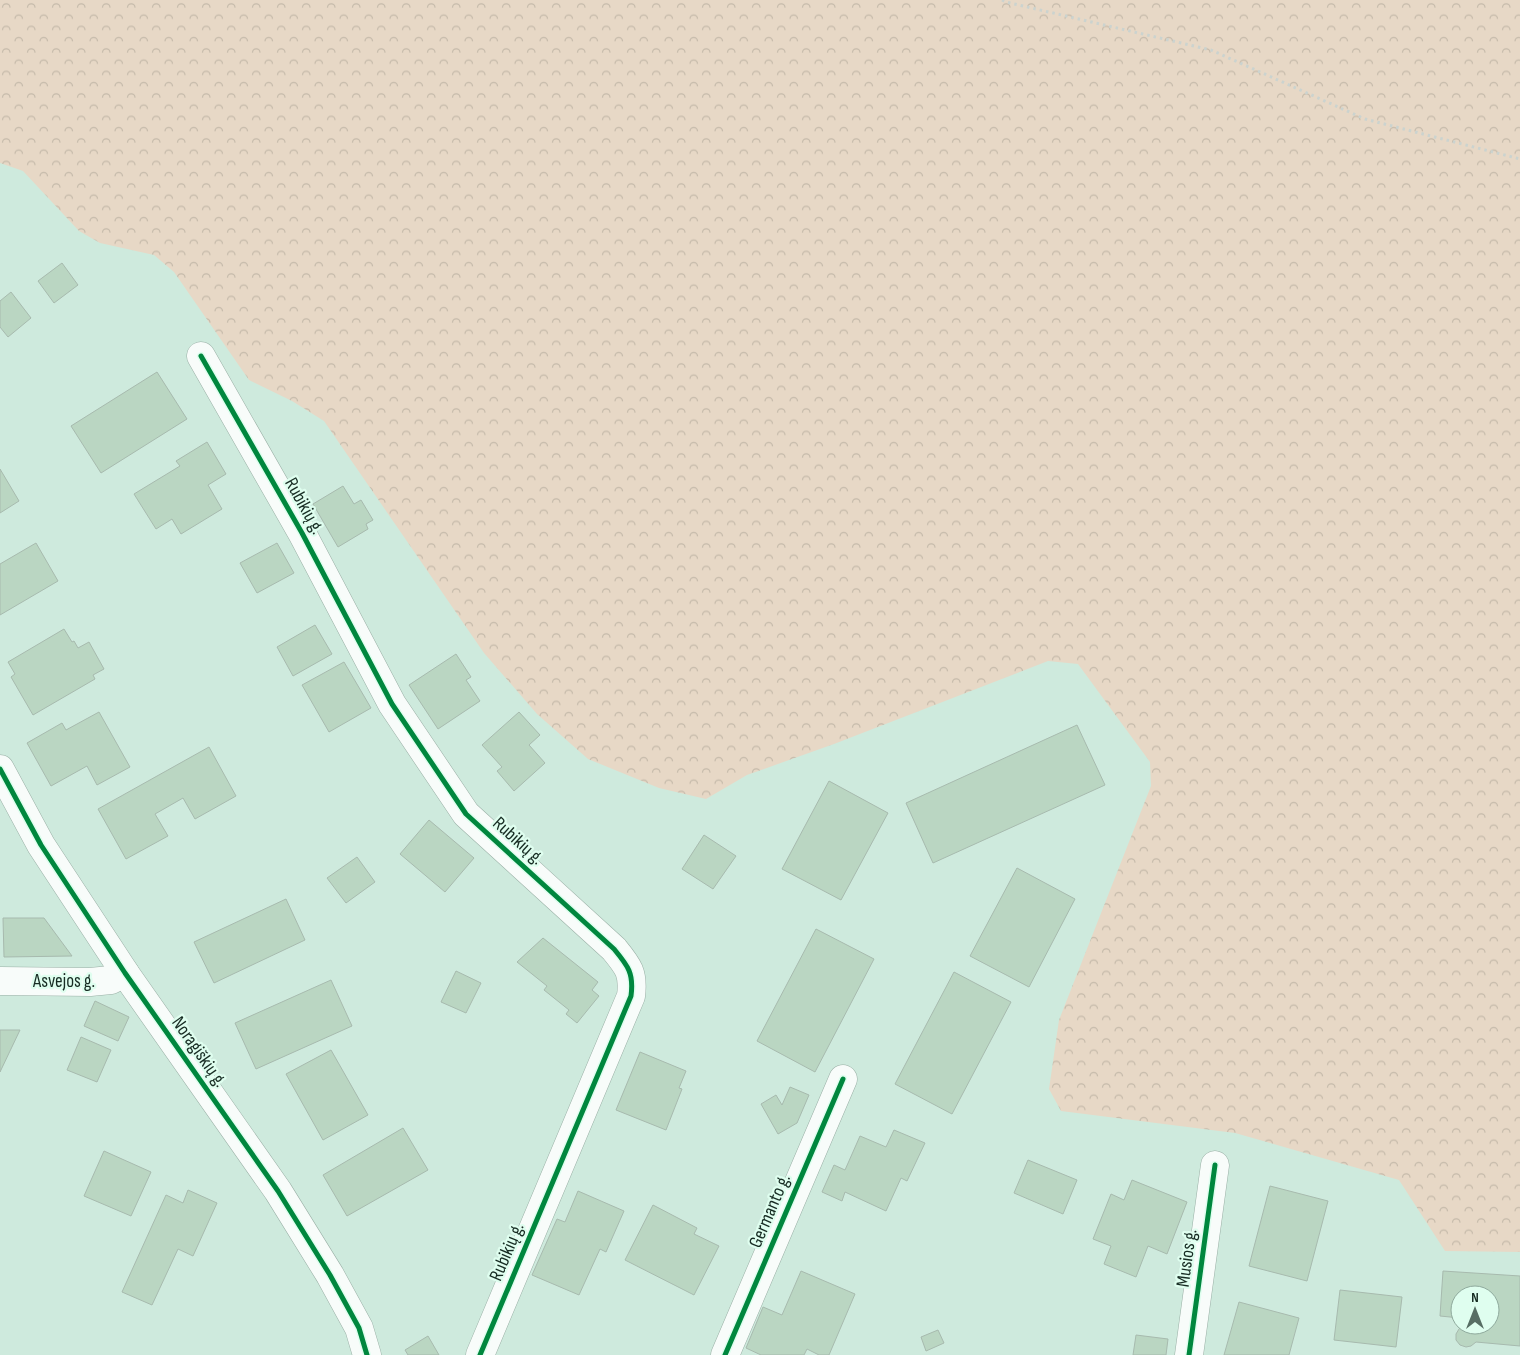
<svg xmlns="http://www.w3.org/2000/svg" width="1520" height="1355" font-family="'Sofia Sans Condensed',sans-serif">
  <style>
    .forest { fill: url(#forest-crowns) }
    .building { fill: #bad6c2; stroke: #a7baae }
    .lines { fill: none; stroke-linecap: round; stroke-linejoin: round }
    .street-casing { stroke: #99afa5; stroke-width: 29 }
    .path { stroke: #cbd3cf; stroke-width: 3; stroke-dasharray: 2.5 4; stroke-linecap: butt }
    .street { stroke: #f8fcfa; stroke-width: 28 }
    .cycleway-casing { stroke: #dffeef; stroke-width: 8 }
    .cycleway { stroke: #00873e; stroke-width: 5 }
    .labels { text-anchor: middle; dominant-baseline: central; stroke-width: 4.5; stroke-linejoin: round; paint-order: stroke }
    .street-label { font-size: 19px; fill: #172c23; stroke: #dffeef }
  </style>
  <defs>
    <pattern id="forest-crowns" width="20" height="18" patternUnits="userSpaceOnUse" patternTransform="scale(1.25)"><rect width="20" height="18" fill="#e7d8c6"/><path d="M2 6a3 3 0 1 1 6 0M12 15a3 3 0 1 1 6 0" fill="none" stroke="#c5baaa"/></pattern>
  </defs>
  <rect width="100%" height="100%" fill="#ceeadd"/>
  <polygon class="forest" points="0,0 1520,0 1520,1252 1445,1251 1399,1180 1235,1133 1061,1111 1049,1089 1059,1020 1151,786 1150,762 1078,664 1048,661 834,744 747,775 706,799 659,788 588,759 537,714 484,653 324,421 292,401 249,380 174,272 154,255 100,243 79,231 23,171 0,163"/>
  <g class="building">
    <polygon points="62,263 78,285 54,303 38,281"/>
    <polygon points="11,292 31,318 8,337 0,327 0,301"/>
    <polygon points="157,372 187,419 101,473 71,426"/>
    <polygon points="207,442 226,474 208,485 222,509 181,534 172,519 156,529 134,494 180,466 176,461"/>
    <polygon points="0,469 19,501 0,513"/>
    <polygon points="343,486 354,504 361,500 373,520 366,524 368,529 338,547 313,504"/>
    <polygon points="36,543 58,581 0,615 0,564"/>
    <polygon points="277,543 294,573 257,593 240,563"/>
    <polygon points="315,625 332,654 293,676 277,647"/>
    <polygon points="64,629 72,642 74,641 78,648 89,642 104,669 93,675 95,679 33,715 11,677 15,674 8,662"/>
    <polygon points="456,654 471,677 466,680 480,701 438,729 409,685"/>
    <polygon points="344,662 371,708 329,732 302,685"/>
    <polygon points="99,712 130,767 97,785 87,766 51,786 27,743 62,723 66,730"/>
    <polygon points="519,712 540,735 529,745 545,763 514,791 497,771 502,767 482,745"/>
    <polygon points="1077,725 1105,785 933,863 906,803"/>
    <polygon points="209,747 236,796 195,819 183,798 155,814 168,836 126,859 98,809"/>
    <polygon points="829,781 888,813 841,900 782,869"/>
    <polygon points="429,820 474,858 445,892 400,854"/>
    <polygon points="704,835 736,856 713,889 682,869"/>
    <polygon points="357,857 375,882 346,903 327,878"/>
    <polygon points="1017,868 1075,899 1029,987 970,956"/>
    <polygon points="286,899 305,940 214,983 194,942"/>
    <polygon points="3,918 44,918 72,956 4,957"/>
    <polygon points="816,929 874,959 815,1072 757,1041"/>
    <polygon points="543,938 598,982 592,990 599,996 577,1023 566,1014 569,1010 544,990 547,986 517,962"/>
    <polygon points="456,971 481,983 466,1013 441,1002"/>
    <polygon points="954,972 1011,1002 952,1114 895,1084"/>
    <polygon points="331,980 352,1026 256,1069 235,1023"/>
    <polygon points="95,1001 129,1017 118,1041 84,1026"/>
    <polygon points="0,1030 20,1030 0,1072"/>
    <polygon points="81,1037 111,1050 97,1082 67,1070"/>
    <polygon points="331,1050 368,1115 323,1140 286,1074"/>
    <polygon points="640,1052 686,1071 679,1088 682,1089 666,1130 616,1110"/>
    <polygon points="790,1087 809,1095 797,1123 778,1134 761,1104 776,1095 782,1105"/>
    <polygon points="403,1128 428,1170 347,1216 323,1175"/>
    <polygon points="894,1130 925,1143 907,1181 901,1178 886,1211 845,1192 842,1201 822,1192 834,1165 845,1170 860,1136 886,1147"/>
    <polygon points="104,1151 151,1172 131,1216 84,1196"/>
    <polygon points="1028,1160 1077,1180 1063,1214 1014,1193"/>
    <polygon points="1132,1180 1187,1202 1167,1254 1148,1246 1136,1277 1104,1264 1111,1246 1093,1239 1111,1194 1124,1200"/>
    <polygon points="1270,1186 1328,1201 1307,1281 1249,1266"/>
    <polygon points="188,1190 217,1203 193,1256 178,1249 152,1305 122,1292 166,1195 183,1203"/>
    <polygon points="578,1191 624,1211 606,1252 600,1249 579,1295 532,1275 557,1219 565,1222"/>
    <polygon points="653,1205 697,1228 694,1234 719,1246 694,1295 625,1260"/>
    <polygon points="801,1271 855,1294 829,1355 819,1355 807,1349 804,1355 761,1355 746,1348 763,1307 782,1315"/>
    <polygon points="1443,1271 1520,1276 1520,1346 1476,1342 1471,1346 1466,1347 1460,1345 1456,1340 1456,1334 1459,1329 1463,1325 1490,1325 1490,1295 1460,1295 1460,1318 1440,1316"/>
    <polygon points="1340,1290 1402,1297 1396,1347 1334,1340"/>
    <polygon points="1239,1302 1299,1318 1289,1355 1224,1355"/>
    <polygon points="938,1330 944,1343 926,1351 921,1337"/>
    <polygon points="1136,1335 1168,1339 1166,1355 1133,1355"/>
    <polygon points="428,1336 439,1355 408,1355 405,1350"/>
  </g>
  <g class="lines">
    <defs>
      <g id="street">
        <path d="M201,356L302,533L392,704L466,814L614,949C628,966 634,973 631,996L480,1355"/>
        <polyline points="0,769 41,845 125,973 278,1191 330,1275 359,1328 367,1355"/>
        <polyline points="0,981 90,982 111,980 125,973"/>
        <polyline points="725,1355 843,1079"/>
        <polyline points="1189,1355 1215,1165"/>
      </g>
    </defs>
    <use href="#street" class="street-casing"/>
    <polyline class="path" points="1002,0 1006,2 1211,50 1365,119 1520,159"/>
    <use href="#street" class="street"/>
    <defs>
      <g id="cycleway">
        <path d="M201,356L302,533L392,704L466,814L614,949C628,966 634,973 631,996L480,1355"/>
        <polyline points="0,769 41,845 125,973 278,1191 330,1275 359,1328 367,1355"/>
        <polyline points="725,1355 843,1079"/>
        <polyline points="1189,1355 1215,1165"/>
      </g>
    </defs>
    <use href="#cycleway" class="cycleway-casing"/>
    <use href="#cycleway" class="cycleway"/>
  </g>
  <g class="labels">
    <g class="street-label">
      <text transform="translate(304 506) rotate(61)">Rubikių g.</text>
      <text transform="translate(518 841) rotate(42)">Rubikių g.</text>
      <text x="64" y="981">Asvejos g.</text>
      <text transform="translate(199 1052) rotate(55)">Noragiškių g.</text>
      <text transform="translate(770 1211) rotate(-67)">Germanto g.</text>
      <text transform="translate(507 1252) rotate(-67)">Rubikių g.</text>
      <text transform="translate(1187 1258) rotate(-82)">Musios g.</text>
    </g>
  </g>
  <g transform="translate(1475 1310)"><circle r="24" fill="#dffeef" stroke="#8faa9d"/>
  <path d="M0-4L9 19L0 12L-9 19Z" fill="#576e64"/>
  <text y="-8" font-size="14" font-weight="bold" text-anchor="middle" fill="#172c23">N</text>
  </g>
</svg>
